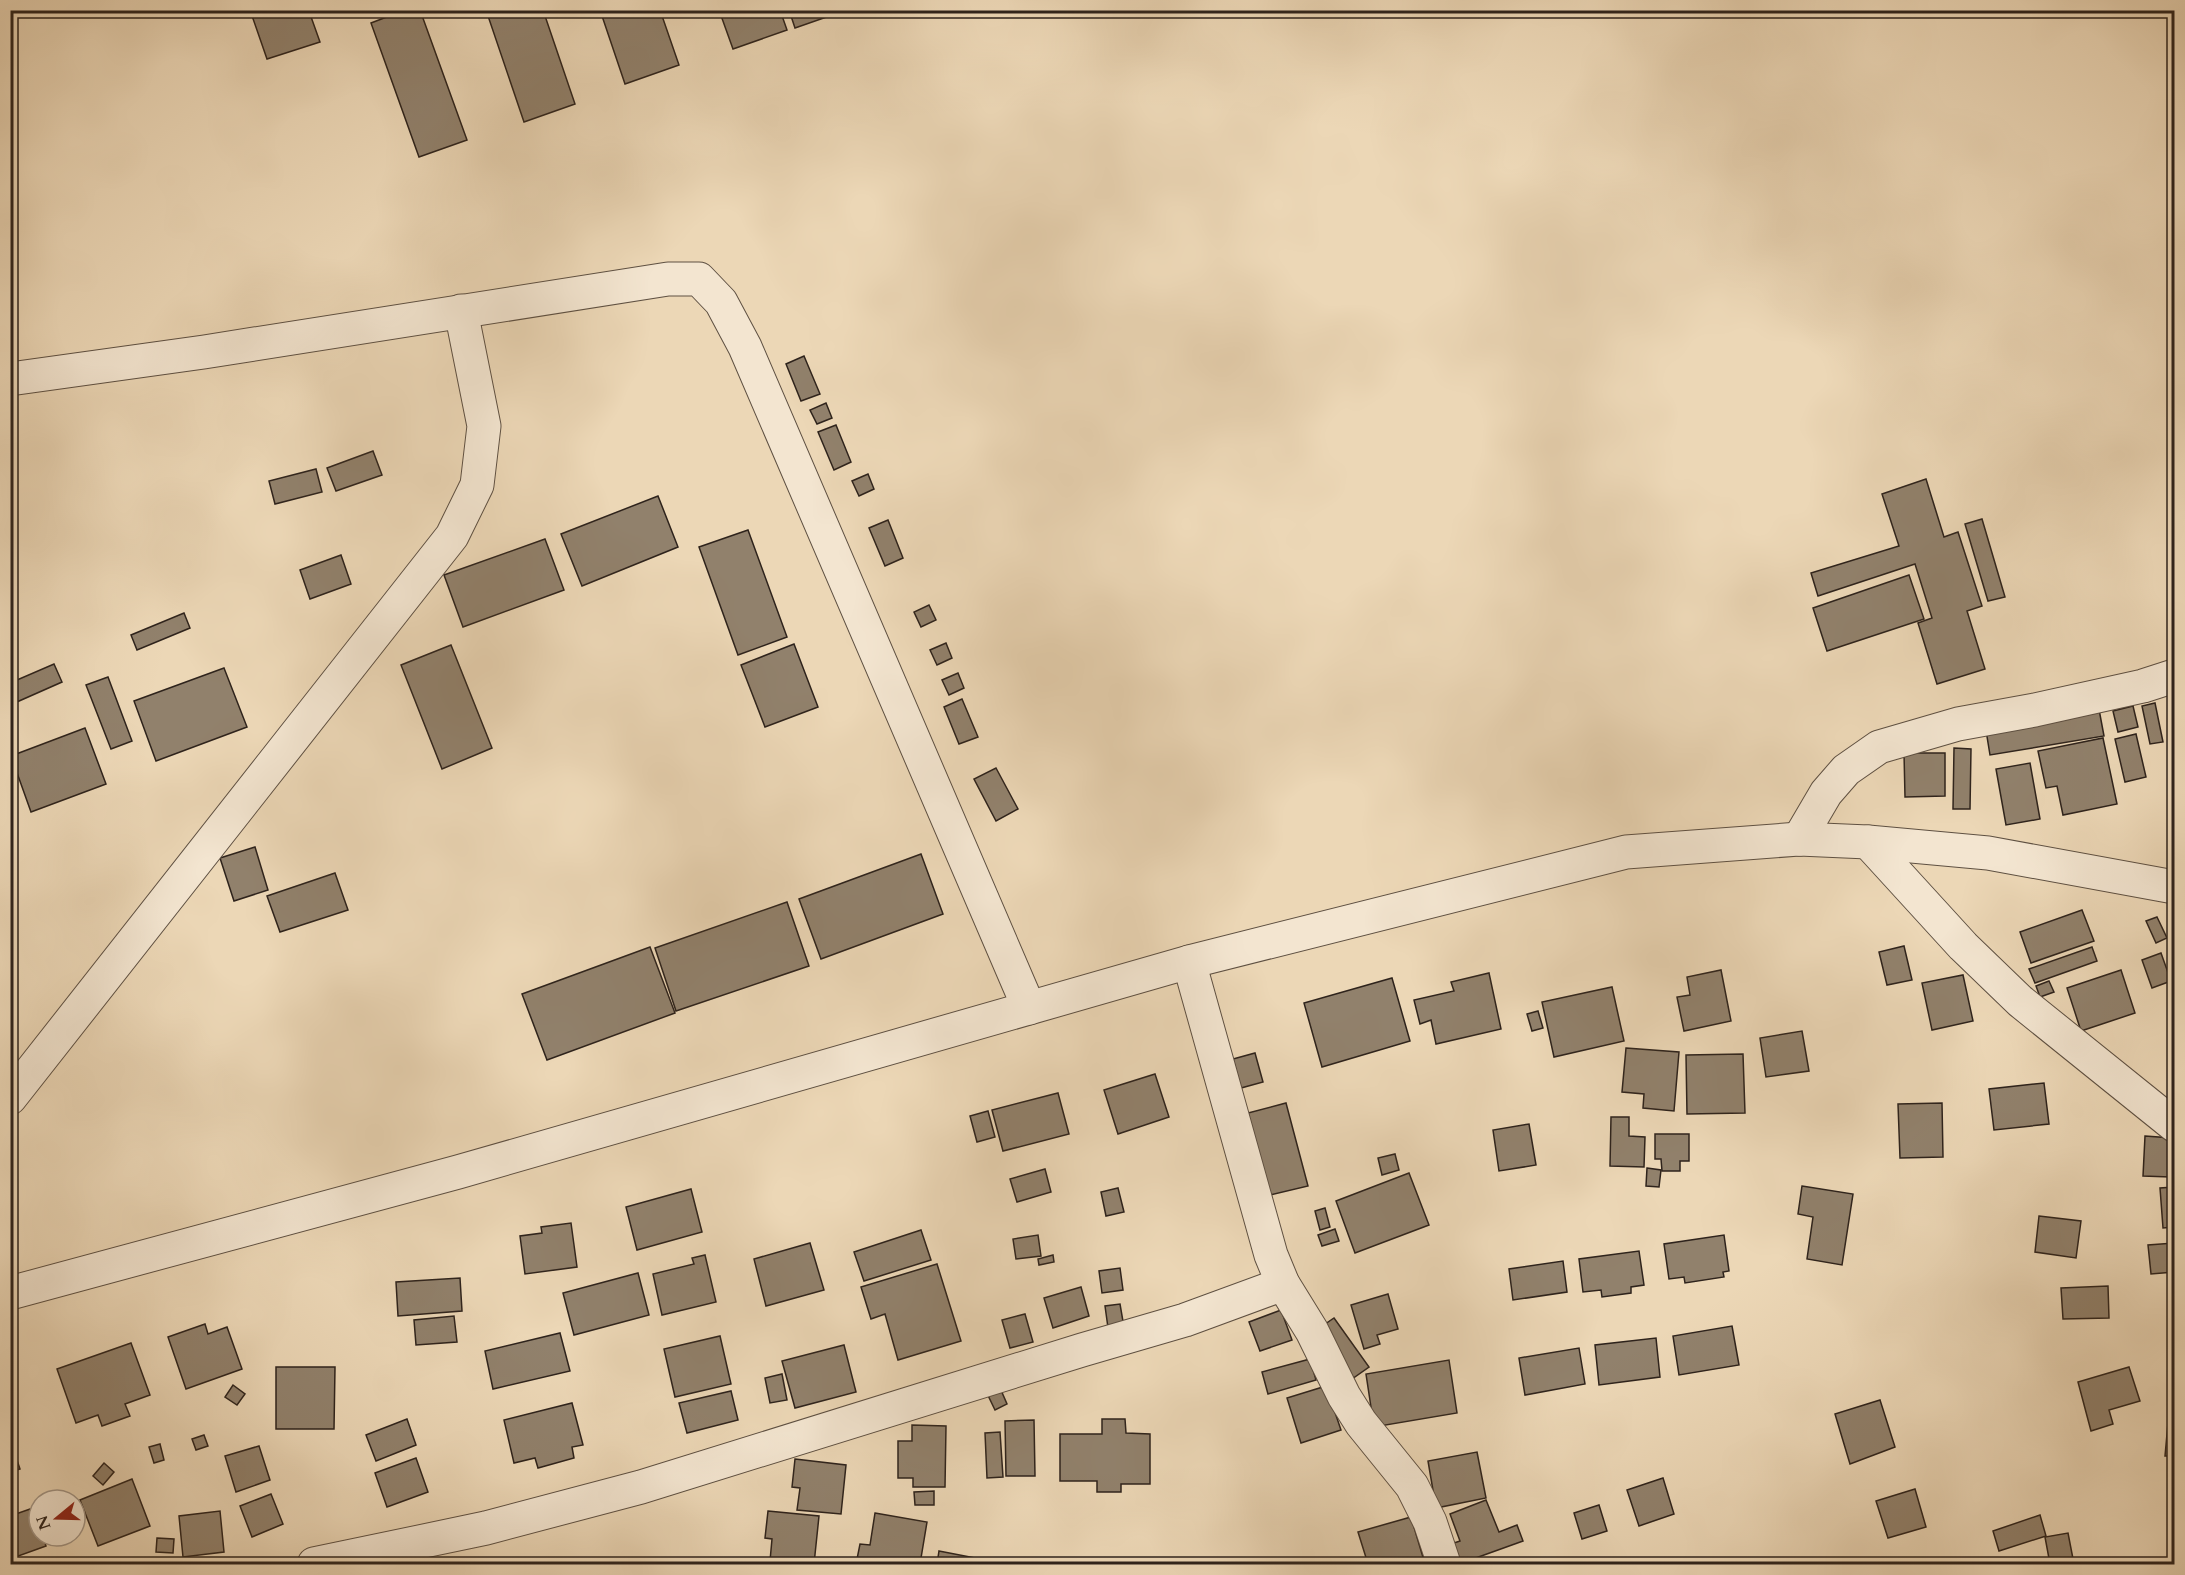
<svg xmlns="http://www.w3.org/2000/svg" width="2185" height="1575" font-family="Cardo,serif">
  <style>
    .building { fill: #91816c; stroke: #2e231c; stroke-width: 1.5 }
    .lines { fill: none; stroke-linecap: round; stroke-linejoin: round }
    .street-casing { stroke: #5e5042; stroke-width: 35 }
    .street { stroke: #f3e5d0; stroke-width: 33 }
  </style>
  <rect width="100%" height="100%" fill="#ecd7b6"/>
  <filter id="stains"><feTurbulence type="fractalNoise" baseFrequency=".00333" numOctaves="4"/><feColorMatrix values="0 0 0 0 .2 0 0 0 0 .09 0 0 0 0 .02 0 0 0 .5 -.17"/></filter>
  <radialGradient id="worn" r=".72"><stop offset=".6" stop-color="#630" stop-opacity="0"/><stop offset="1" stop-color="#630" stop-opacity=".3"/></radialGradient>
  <g class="building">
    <polygon points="250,10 322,10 310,14 320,42 267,59"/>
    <polygon points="405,10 420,10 467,140 419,157 371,23"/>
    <polygon points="486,10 543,10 575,104 524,122"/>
    <polygon points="600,10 660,10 679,65 625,84"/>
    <polygon points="719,10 780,10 787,30 733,49"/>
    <polygon points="789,10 843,10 844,11 795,28"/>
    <polygon points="804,356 820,394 801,401 786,364"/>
    <polygon points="826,403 832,418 817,424 810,410"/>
    <polygon points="836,425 851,462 834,470 818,432"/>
    <polygon points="373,451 382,475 336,491 327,468"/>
    <polygon points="316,469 322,492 275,504 269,481"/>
    <polygon points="868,474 874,489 859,496 852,481"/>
    <polygon points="1926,479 1944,537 1958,532 1982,606 1967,611 1985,669 1937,684 1918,623 1932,618 1915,564 1818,596 1811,573 1899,546 1882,494"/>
    <polygon points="658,496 678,547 582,586 561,534"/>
    <polygon points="1982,519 2005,597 1988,601 1965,524"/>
    <polygon points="888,520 903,558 885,566 869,528"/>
    <polygon points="748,530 787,637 738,655 699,547"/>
    <polygon points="545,539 564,590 463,627 444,575"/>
    <polygon points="341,555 351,584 310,599 300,570"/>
    <polygon points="1909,575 1924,619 1827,651 1813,608"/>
    <polygon points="929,605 936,620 921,627 914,612"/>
    <polygon points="184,613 190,628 137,650 131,635"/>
    <polygon points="946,643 952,658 937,665 930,650"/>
    <polygon points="794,644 818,707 765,727 741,665"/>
    <polygon points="451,645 492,748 442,769 401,665"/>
    <polygon points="54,664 62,682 10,705 10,683"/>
    <polygon points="224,668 247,727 156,761 134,701"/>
    <polygon points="958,673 964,688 949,695 942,680"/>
    <polygon points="108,677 132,741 111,749 86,685"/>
    <polygon points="962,699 978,737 959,744 944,707"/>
    <polygon points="2155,703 2163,742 2150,744 2142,706"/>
    <polygon points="2098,704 2104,736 1990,755 1985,724"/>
    <polygon points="2133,706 2138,727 2118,732 2113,711"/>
    <polygon points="85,728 106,784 31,812 11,756"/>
    <polygon points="2136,734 2146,777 2125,782 2115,739"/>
    <polygon points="2103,738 2117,804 2063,815 2057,786 2046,788 2038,751"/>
    <polygon points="1954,748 1971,749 1970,809 1953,809"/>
    <polygon points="1904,753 1945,753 1945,796 1905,797"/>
    <polygon points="2030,763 2040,819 2006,825 1996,769"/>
    <polygon points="996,768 1018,809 996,821 974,779"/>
    <polygon points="255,847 268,890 234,901 220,858"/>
    <polygon points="921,854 943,914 821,959 799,899"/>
    <polygon points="335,873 348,910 280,932 267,896"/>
    <polygon points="787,902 809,966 676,1011 655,948"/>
    <polygon points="2082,910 2094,941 2031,963 2020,932"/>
    <polygon points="2157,917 2167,938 2156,943 2146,921"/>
    <polygon points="1904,946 1912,980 1887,985 1879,952"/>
    <polygon points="650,947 675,1013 547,1060 522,994"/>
    <polygon points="2092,947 2097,961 2035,983 2029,969"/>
    <polygon points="2161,953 2171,981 2152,988 2142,960"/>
    <polygon points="1721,970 1731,1021 1684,1031 1677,997 1690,995 1687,977"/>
    <polygon points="2121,970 2135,1013 2081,1031 2067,988"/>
    <polygon points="1489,973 1501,1029 1436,1044 1431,1020 1420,1024 1414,1000 1454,991 1451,982"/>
    <polygon points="1963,975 1973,1021 1932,1030 1922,983"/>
    <polygon points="1392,978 1410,1041 1322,1067 1304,1003"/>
    <polygon points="2049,981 2054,992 2040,997 2036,986"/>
    <polygon points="1612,987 1624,1041 1554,1057 1542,1002"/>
    <polygon points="1538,1011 1543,1028 1532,1031 1527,1014"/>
    <polygon points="1802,1031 1809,1071 1766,1077 1760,1038"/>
    <polygon points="1626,1048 1679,1052 1674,1111 1643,1108 1644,1094 1622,1092"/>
    <polygon points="1255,1053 1263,1082 1241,1088 1233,1059"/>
    <polygon points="1743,1054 1745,1113 1687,1114 1686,1055"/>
    <polygon points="1155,1074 1169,1117 1118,1134 1104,1090"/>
    <polygon points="2044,1083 2049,1124 1994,1130 1989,1089"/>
    <polygon points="1058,1093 1069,1134 1003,1151 992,1110"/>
    <polygon points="1286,1103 1308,1186 1270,1195 1248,1113"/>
    <polygon points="1942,1103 1943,1157 1900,1158 1898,1104"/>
    <polygon points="988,1111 995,1137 977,1142 970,1116"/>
    <polygon points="1611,1117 1629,1117 1629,1136 1645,1137 1644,1167 1610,1166"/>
    <polygon points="1529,1124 1536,1165 1499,1171 1493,1130"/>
    <polygon points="1655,1134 1689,1134 1689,1161 1680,1161 1680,1171 1662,1171 1661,1159 1655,1159"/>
    <polygon points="2145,1136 2172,1138 2170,1177 2143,1176"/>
    <polygon points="1395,1154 1399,1170 1382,1175 1378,1158"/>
    <polygon points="1647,1168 1661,1170 1659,1187 1646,1186"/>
    <polygon points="1045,1169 1051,1192 1017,1202 1010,1179"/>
    <polygon points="1409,1173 1429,1225 1355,1253 1336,1201"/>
    <polygon points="1802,1186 1853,1194 1842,1265 1807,1259 1813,1217 1798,1214"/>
    <polygon points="2174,1187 2174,1227 2163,1228 2160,1188"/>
    <polygon points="1118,1188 1124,1212 1106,1216 1101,1192"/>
    <polygon points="691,1189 702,1232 637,1250 626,1207"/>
    <polygon points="1325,1208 1330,1227 1320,1230 1315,1211"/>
    <polygon points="2039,1216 2081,1221 2076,1258 2035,1252"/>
    <polygon points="571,1223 577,1267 525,1274 520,1236 542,1233 541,1227"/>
    <polygon points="1335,1229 1339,1241 1322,1246 1318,1235"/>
    <polygon points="921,1230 931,1260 864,1281 854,1252"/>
    <polygon points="1038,1235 1041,1256 1016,1259 1013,1239"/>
    <polygon points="1724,1235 1729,1271 1723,1272 1724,1277 1685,1283 1684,1277 1669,1279 1664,1244"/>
    <polygon points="810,1243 824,1290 766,1306 754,1259"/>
    <polygon points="2174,1243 2174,1272 2151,1274 2148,1245"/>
    <polygon points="1639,1251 1644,1285 1631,1287 1631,1293 1602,1297 1601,1290 1583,1292 1579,1259"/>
    <polygon points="705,1255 716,1302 662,1315 653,1274 694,1264 692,1258"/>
    <polygon points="1053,1255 1054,1262 1039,1265 1038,1259"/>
    <polygon points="1563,1261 1567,1292 1513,1300 1509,1269"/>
    <polygon points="937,1264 961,1341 898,1360 885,1314 871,1319 861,1287"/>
    <polygon points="1120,1268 1123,1290 1102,1293 1099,1271"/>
    <polygon points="638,1273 649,1315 574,1335 563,1293"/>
    <polygon points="460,1278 462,1311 398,1316 396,1282"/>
    <polygon points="2108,1286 2109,1318 2063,1319 2061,1288"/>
    <polygon points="1081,1287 1089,1316 1053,1328 1044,1298"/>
    <polygon points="1388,1294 1398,1329 1377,1335 1380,1344 1364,1349 1351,1305"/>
    <polygon points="1120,1304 1125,1333 1109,1335 1105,1306"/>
    <polygon points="1281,1310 1292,1340 1260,1351 1249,1322"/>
    <polygon points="1025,1314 1033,1342 1010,1348 1002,1320"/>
    <polygon points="454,1316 457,1342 416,1345 414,1320"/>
    <polygon points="1334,1318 1369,1367 1352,1379 1318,1329"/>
    <polygon points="205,1324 208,1334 227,1327 242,1369 186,1389 168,1337"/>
    <polygon points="1732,1326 1739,1365 1679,1375 1673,1336"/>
    <polygon points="560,1333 570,1371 493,1389 485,1351"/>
    <polygon points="720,1336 731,1384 675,1397 664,1349"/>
    <polygon points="1656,1338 1660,1377 1599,1385 1595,1345"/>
    <polygon points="131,1343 150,1395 125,1404 130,1416 102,1426 98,1415 76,1423 57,1369"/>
    <polygon points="844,1345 856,1392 795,1408 782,1361"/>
    <polygon points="1579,1348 1585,1384 1525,1395 1519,1358"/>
    <polygon points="1310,1359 1316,1380 1268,1394 1262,1372"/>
    <polygon points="1449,1360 1457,1413 1374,1427 1366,1374"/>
    <polygon points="276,1367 335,1367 334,1429 276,1429"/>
    <polygon points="2129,1367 2140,1401 2109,1410 2113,1424 2091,1431 2078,1382"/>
    <polygon points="782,1374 787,1400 770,1403 765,1378"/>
    <polygon points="997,1381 1007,1404 995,1410 984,1387"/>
    <polygon points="233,1385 245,1394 237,1405 225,1397"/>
    <polygon points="1326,1386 1341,1430 1301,1443 1287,1398"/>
    <polygon points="731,1391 738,1420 687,1433 679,1403"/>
    <polygon points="1880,1400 1895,1447 1850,1464 1835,1414"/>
    <polygon points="572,1403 583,1445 572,1447 574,1458 538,1468 535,1458 514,1463 504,1420"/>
    <polygon points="407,1419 416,1445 376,1461 366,1435"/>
    <polygon points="1102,1419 1125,1419 1126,1433 1150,1434 1150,1484 1121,1484 1121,1492 1097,1492 1097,1481 1060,1481 1060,1434 1102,1434"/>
    <polygon points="1034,1420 1035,1476 1006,1476 1005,1421"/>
    <polygon points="2168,1423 2174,1423 2174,1456 2165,1456"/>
    <polygon points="912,1425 946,1426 945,1487 913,1487 913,1478 898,1478 898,1441 912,1441"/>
    <polygon points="1000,1432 1003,1477 987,1478 985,1433"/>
    <polygon points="204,1435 208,1446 196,1450 192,1439"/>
    <polygon points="10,1440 20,1469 10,1472"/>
    <polygon points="160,1444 164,1460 154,1463 149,1447"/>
    <polygon points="259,1446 270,1480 236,1492 225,1456"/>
    <polygon points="1477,1452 1486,1498 1436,1508 1428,1461"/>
    <polygon points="416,1458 428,1492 387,1507 375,1473"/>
    <polygon points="795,1459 846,1465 841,1514 797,1510 800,1488 792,1487"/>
    <polygon points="104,1463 114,1472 103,1485 93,1476"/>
    <polygon points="1663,1478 1674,1514 1639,1526 1627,1490"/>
    <polygon points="132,1479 150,1526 98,1546 80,1500"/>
    <polygon points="1915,1489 1926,1527 1888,1538 1876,1501"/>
    <polygon points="934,1491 934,1505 915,1505 914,1492"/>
    <polygon points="271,1494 283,1524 252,1537 240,1506"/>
    <polygon points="1486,1500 1499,1532 1517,1525 1523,1541 1459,1564 1451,1544 1460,1541 1450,1514"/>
    <polygon points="1599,1505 1607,1531 1582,1539 1574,1513"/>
    <polygon points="33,1508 39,1525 39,1536 43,1536 46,1546 10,1559 10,1516"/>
    <polygon points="220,1511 224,1552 183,1557 179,1516"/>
    <polygon points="768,1511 819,1516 814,1564 770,1561 772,1539 765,1538"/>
    <polygon points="875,1513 927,1522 920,1564 856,1564 860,1544 870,1545"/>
    <polygon points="2040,1515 2046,1536 1999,1551 1993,1531"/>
    <polygon points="1411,1517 1425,1564 1368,1564 1358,1532"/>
    <polygon points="2068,1533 2074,1564 2050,1564 2045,1537"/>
    <polygon points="157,1538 174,1539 173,1553 156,1552"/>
    <polygon points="939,1551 991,1561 990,1564 937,1564"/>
  </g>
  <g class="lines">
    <defs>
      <g id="street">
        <polyline points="10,379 204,352 668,279 699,279 721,302 745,347 1029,1008"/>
        <polyline points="1799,839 1826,793 1846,770 1879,747 1958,724 2035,710 2143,686 2174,676"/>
        <polyline points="1868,842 1963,946 2020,1001 2174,1125"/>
        <polyline points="1189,962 1271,1255 1283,1284 1312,1331 1344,1396 1361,1423 1412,1486 1430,1522 1444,1564"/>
        <polyline points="10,1098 452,536 477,485 484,426 461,311"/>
        <polyline points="10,1293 458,1172 1189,962 1626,852 1799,839 1868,842 1988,853 2174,887"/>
        <polyline points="314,1564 486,1528 641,1487 1082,1350 1185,1320 1283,1284"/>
      </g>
    </defs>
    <use href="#street" class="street-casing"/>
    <use href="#street" class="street"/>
  </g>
  <rect width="2185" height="1575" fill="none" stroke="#ecd7b6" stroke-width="36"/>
  <rect x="12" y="12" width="2161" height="1551" fill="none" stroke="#2e231c" stroke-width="3"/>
  <rect x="18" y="18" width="2149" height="1539" fill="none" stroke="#2e231c" stroke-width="1.5"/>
  <g transform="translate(57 1518) rotate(251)"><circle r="28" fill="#f3e5d0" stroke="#a49788" stroke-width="1.5"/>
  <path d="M0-4.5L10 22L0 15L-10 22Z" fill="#8f2418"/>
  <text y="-9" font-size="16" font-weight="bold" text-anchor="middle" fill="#2e231c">N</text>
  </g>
  <rect width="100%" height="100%" filter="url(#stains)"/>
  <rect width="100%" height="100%" fill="url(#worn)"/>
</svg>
